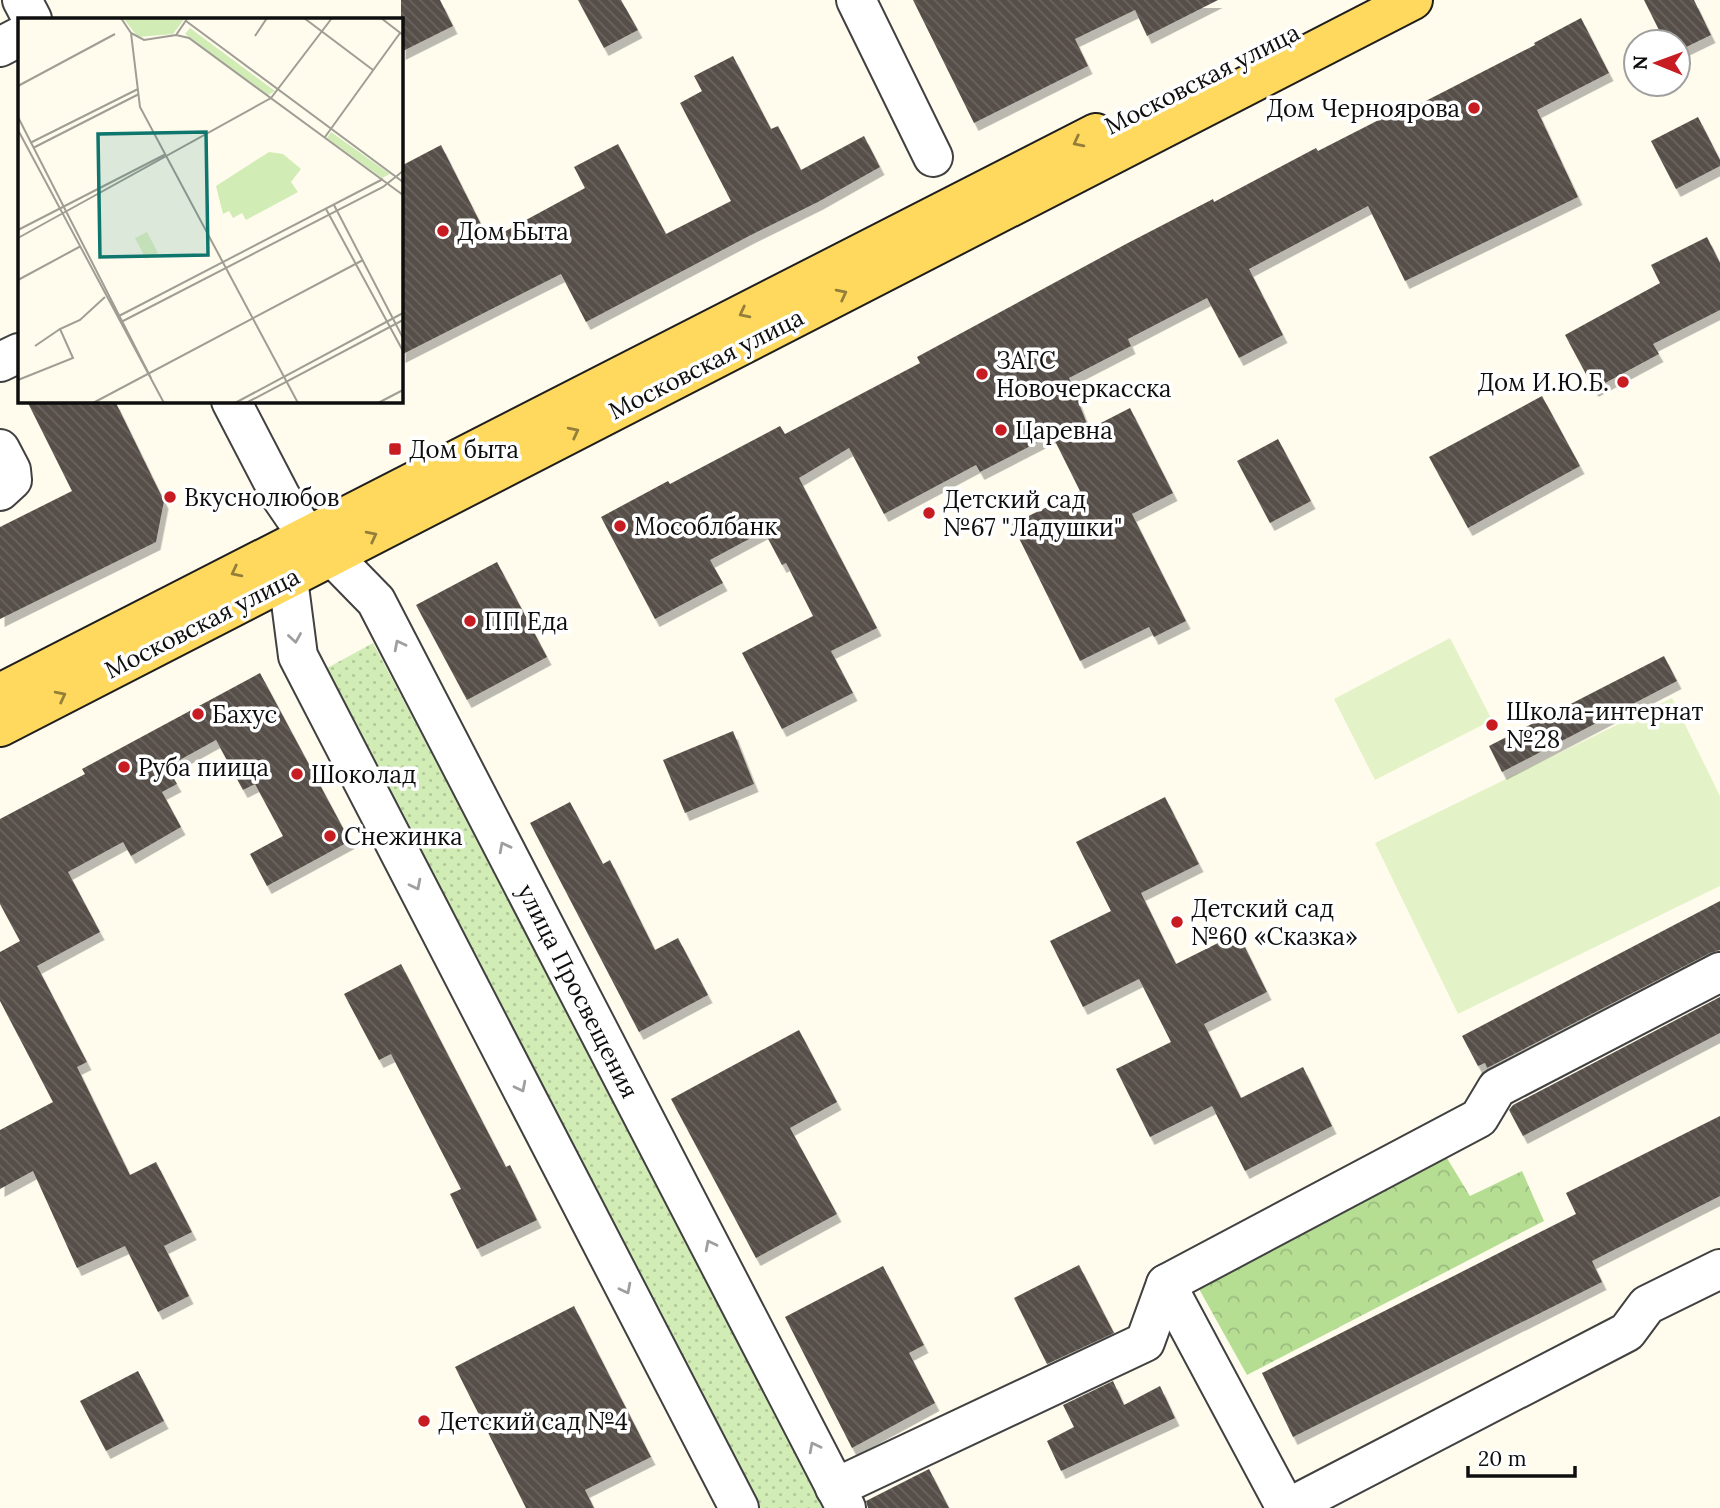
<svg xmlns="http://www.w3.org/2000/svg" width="1720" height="1508" font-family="Lora,serif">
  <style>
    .forest { fill: url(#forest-crowns) }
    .park { fill: url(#park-dots) }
    .pitch { fill: #e4f3c7 }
    .building { fill: url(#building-back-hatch); filter: url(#shadow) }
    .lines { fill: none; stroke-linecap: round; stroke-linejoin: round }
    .minor-casing { stroke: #414141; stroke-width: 42 }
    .major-casing { stroke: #1f1f1f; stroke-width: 42 }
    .minor { stroke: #fff; stroke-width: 38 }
    .major { stroke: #ffd95e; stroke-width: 38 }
    .oneway { stroke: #937e3a }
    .oneway2 { stroke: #9f9f9f }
    .poi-dot { fill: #c81c23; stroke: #fff; stroke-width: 2.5 }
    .labels { text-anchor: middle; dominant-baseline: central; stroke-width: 7; stroke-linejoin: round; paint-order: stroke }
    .street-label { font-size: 24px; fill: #0e0e0e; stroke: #fff }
    .poi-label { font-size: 24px; fill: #0e0e0e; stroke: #fff; text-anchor: start }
    .inset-road { fill: none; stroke: #9f9d94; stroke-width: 2 }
    .view { fill: #0f766e; fill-opacity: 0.15; stroke: #0f766e; stroke-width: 3.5 }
    .inset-edge { fill: none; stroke: #0e0e0e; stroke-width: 3.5 }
  </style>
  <defs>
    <pattern id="forest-crowns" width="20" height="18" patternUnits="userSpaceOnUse" patternTransform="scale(1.75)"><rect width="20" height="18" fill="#b5de93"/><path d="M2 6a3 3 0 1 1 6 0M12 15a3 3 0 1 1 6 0" fill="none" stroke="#9abd7e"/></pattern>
    <pattern id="park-dots" width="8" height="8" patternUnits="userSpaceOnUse" patternTransform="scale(1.75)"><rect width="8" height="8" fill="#d1ecb5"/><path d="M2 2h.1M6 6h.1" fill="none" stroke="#b2c99a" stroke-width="1.8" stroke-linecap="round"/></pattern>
    <pattern id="building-back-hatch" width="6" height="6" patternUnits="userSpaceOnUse" patternTransform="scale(1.75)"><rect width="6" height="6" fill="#574f49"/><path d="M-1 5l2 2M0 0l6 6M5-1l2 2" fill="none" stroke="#6a645f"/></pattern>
    <filter id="shadow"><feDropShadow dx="4.5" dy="8" stdDeviation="0" flood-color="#0004"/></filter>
  </defs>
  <rect width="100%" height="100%" fill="#fffcee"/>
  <polygon class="forest" points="1442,1150 1470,1196 1522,1171 1544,1221 1247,1375 1194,1280"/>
  <polygon class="park" points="373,643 832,1508 747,1508 318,673"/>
  <g class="pitch">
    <polygon points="1450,638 1492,720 1375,780 1334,699"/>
    <polygon points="1672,698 1720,796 1720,886 1458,1014 1375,843"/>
  </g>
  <g class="building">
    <polygon points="401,0 440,0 453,26 401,52"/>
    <polygon points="578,0 621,0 638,30 604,48"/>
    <polygon points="913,0 1218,0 1147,36 1135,10 1075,39 1088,66 974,123"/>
    <polygon points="1644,0 1694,0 1711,35 1678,51 1678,42 1665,42"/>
    <polygon points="1581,18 1609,73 1537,110 1578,197 1405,281 1368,206 1249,269 1283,335 1239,358 1207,298 1128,339 1131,346 1069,378 1089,429 1130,408 1173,493 1132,514 1186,621 1154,637 1149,627 1080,661 1012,524 1080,491 1052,435 980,472 976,465 884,514 849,448 799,478 877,628 831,651 853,693 782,729 742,653 813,616 786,563 782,565 764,531 710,560 723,583 655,619 601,517 668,481 670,484 780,426 785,434 920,363 917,357 1126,244 1213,199 1214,202 1316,148 1318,151 1410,104 1412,108 1535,45 1534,43"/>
    <polygon points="733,56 771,129 778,126 801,170 864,136 880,167 818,202 749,236 586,322 561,274 401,355 401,166 441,145 489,240 585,188 574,167 618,144 666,234 731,201 680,103 702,91 694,76"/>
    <polygon points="1698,117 1720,160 1720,166 1676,189 1651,141"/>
    <polygon points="1707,237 1720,263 1720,310 1653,344 1659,354 1594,389 1565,335 1660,283 1651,265"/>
    <polygon points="1542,396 1580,466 1468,528 1429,457"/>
    <polygon points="27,401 115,401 164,501 156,542 0,619 0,527 72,491"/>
    <polygon points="1278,439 1311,501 1270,523 1237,461"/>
    <polygon points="497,562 547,657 467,700 416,605"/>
    <polygon points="1664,656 1677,681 1502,772 1489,746"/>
    <polygon points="260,673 350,841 267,886 250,854 283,836 255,784 243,790 216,740 167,767 177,784 162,792 181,827 131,856 123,842 68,872 100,932 37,966 87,1062 77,1067 130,1175 156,1162 192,1232 164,1246 189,1296 158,1312 125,1246 77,1268 33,1171 0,1189 0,1130 53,1102 0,1001 0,952 20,941 0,904 0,819 85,774 82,769"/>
    <polygon points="733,731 754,784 685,813 663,760"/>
    <polygon points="1165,797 1199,864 1141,893 1176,964 1238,933 1267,992 1204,1024 1241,1098 1303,1067 1332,1126 1245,1171 1212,1106 1150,1137 1116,1069 1171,1042 1139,979 1083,1007 1050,941 1111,911 1076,842"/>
    <polygon points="570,802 603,864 610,860 655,950 678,938 708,995 639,1032 530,823"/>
    <polygon points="1720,901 1720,950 1710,953 1487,1068 1485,1063 1478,1066 1462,1036"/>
    <polygon points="401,964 506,1167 510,1165 537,1220 477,1249 450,1194 461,1189 391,1054 379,1060 344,994"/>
    <polygon points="1720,997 1720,1033 1523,1136 1509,1110 1513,1105"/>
    <polygon points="799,1030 837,1102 790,1128 837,1214 756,1258 671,1099"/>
    <polygon points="1720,1116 1720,1196 1592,1261 1602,1282 1293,1437 1262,1373 1576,1214 1566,1193"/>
    <polygon points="1079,1265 1114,1333 1047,1364 1014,1298"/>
    <polygon points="883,1266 924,1345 909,1353 935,1403 852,1448 785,1317"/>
    <polygon points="574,1306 651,1457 585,1490 594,1508 526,1508 455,1367"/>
    <polygon points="138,1371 164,1421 106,1451 80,1401"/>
    <polygon points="1113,1381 1124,1405 1160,1386 1175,1418 1061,1471 1047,1441 1074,1427 1063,1405"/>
    <polygon points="929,1469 949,1508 868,1508 866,1501"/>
  </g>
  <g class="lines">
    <defs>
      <g id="minor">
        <polyline points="22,0 32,19"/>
        <polyline points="856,0 933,157"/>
        <polyline points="0,47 19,37"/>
        <polyline points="0,362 19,353"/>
        <polyline points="231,401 281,497 307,535 332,556 376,601 846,1508"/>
        <polyline points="0,449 11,470 12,480 0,491"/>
        <polyline points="287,548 288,579 298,656 739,1508"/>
        <polyline points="1166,1284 1286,1508"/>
        <polyline points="835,1488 1145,1342 1166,1284 1479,1118 1497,1088 1720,972"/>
        <polyline points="1288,1508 1627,1332 1647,1305 1720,1269"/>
      </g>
      <g id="major">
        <polyline points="0,693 1096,133"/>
        <polyline points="0,727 1413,0"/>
      </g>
    </defs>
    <use href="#minor" class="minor-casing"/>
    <use href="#major" class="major-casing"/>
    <use href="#minor" class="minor"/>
    <use href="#major" class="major"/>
  </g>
  <defs><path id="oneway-chevron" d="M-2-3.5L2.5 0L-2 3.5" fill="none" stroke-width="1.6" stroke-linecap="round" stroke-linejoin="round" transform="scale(1.75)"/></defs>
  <g class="oneway">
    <use href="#oneway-chevron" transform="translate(1078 142) rotate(153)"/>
    <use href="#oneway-chevron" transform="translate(842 294) rotate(-27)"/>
    <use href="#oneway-chevron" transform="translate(744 313) rotate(153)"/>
    <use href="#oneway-chevron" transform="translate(574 432) rotate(-27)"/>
    <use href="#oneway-chevron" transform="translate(372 536) rotate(-27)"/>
    <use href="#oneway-chevron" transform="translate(236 572) rotate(153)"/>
    <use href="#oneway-chevron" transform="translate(61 696) rotate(-27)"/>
  </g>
  <g class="oneway2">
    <use href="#oneway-chevron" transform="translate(295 638) rotate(81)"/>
    <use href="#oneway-chevron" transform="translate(399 645) rotate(-117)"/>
    <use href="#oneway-chevron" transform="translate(504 847) rotate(-117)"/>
    <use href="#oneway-chevron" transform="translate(416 885) rotate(63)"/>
    <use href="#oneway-chevron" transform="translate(521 1087) rotate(63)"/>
    <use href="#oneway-chevron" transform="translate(710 1245) rotate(-117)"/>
    <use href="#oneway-chevron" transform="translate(626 1289) rotate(63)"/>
    <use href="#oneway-chevron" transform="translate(814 1447) rotate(-117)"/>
  </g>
  <g class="poi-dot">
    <circle cx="1474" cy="108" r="7"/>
    <circle cx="443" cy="231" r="7"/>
    <circle cx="982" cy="374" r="7"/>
    <circle cx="1623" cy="382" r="7"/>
    <circle cx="1001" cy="430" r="7"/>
    <rect x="388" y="442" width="14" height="14" rx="3.5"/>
    <circle cx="170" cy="497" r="7"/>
    <circle cx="929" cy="513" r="7"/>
    <circle cx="620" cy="526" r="7"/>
    <circle cx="470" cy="621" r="7"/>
    <circle cx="198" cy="714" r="7"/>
    <circle cx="1492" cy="725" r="7"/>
    <circle cx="124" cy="767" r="7"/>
    <circle cx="297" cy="774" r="7"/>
    <circle cx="330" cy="836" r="7"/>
    <circle cx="1177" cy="922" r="7"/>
    <circle cx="424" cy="1421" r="7"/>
  </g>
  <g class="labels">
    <g class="street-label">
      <text transform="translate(1202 79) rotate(-27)">Московская улица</text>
      <text transform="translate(706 364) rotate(-27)">Московская улица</text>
      <text transform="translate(202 623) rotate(-27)">Московская улица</text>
      <text transform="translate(578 991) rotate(63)">улица Просвещения</text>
    </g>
    <g class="poi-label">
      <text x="1460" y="108" text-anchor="end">Дом Черноярова</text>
      <text x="457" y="231">Дом Быта</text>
      <text x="996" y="360">ЗАГС<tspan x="996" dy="28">Новочеркасска</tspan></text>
      <text x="1609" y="382" text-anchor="end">Дом И.Ю.Б.</text>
      <text x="1015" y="430">Царевна</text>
      <text x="409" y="449">Дом быта</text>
      <text x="184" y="497">Вкуснолюбов</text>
      <text x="943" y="499">Детский сад<tspan x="943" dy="28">№67 "Ладушки"</tspan></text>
      <text x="634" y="526">Мособлбанк</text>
      <text x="484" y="621">ПП Еда</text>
      <text x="1506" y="711">Школа-интернат<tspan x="1506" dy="28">№28</tspan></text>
      <text x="212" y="714">Бахус</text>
      <text x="138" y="767">Руба пиица</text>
      <text x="311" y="774">Шоколад</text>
      <text x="344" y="836">Снежинка</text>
      <text x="1191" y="908">Детский сад<tspan x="1191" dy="28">№60 «Сказка»</tspan></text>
      <text x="438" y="1421">Детский сад №4</text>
    </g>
  </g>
  <g transform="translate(18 18)">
    <rect width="385" height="385" fill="#fffcee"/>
    <path d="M105,0H167L155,16L120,19ZM172,10L257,73L250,77L167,16ZM313,114L372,156L364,160L309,120ZM251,134L265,136L283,151L273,164L280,174L228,202L224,195L215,200L211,193L205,196L198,168Z" fill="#d1ecb5"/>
    <path d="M129,214L140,235L128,241L117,220Z" fill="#e4f3c7"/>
    <path class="inset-road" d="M103,0L113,15L126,22L158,17L169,1M286,0L355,52M363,0L385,17M168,3L385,164M113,15L122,89L280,385M158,17L171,20L385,177M237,18L249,0M0,68L97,16M0,99L133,360M0,112L146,385M307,119L382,15M12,125L120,71M15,130L121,76M316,187L385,320M308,191L385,333M0,212L148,136M0,220L253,80L314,0M0,262L63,228M99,299L365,161M105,303L365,169L385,153M17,328L42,311M0,362L55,340L42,311L62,302L87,279M75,385L345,242M217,385L385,295M228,385L385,302M360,385L385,372"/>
    <path class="view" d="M188,114L190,237L82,239L80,116Z"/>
    <rect width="385" height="385" class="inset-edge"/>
  </g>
  <g transform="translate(1657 63) rotate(271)"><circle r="33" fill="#ffffff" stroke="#9f9f9f" stroke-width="2"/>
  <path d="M0-5L12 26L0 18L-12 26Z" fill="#c81c23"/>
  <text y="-10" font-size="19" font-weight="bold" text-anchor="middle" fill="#0e0e0e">N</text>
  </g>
  <path d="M1468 1466v10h107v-10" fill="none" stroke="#0e0e0e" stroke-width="3.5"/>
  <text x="1478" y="1466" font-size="21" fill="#0e0e0e" stroke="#ffffff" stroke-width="5" paint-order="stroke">20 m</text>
</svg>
